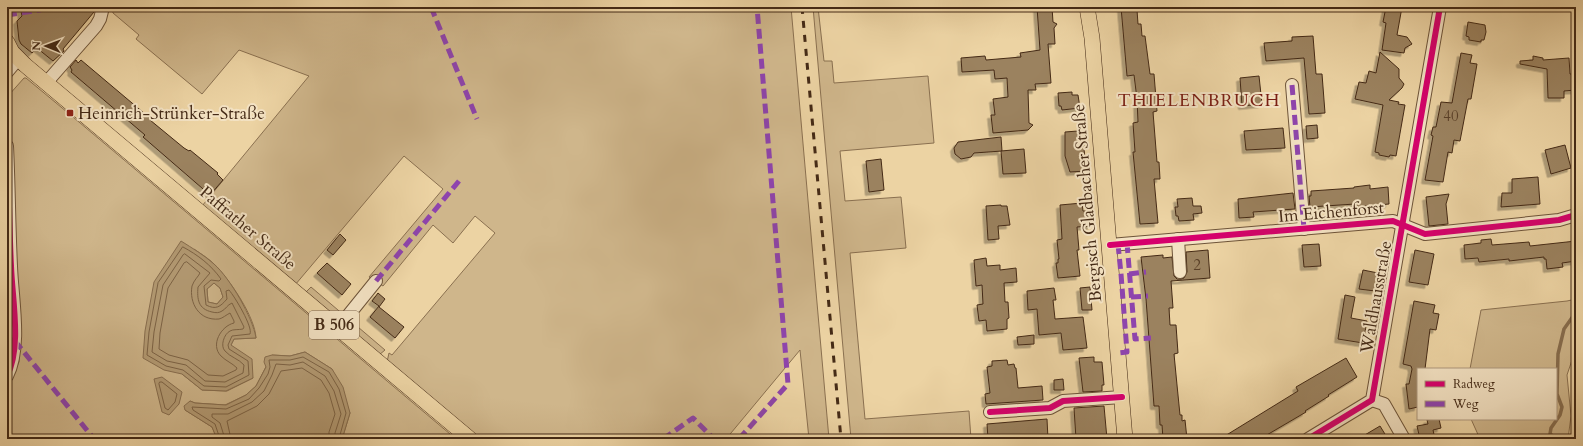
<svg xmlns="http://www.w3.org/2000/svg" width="1583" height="446" font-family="Cardo,serif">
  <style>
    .green { fill: #cfb68b; stroke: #8a7050; fill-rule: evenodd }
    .water { fill: #b39a73; stroke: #876d4e; fill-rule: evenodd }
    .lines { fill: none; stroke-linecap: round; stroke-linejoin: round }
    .shore { stroke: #7c6244; stroke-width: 1 }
    .stream { stroke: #876d4e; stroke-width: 3.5 }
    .building { fill: #9b825f; stroke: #442a16; filter: url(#shadow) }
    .minor-casing { stroke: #6e5439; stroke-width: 14 }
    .major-casing { stroke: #442a16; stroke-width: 16 }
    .minor { stroke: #f3e2c3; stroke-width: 12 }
    .major { stroke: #ecd3a3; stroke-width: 15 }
    .rail { stroke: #442a16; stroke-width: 3; stroke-dasharray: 7 7; stroke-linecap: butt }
    .quiet { stroke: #8e44ad; stroke-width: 5; stroke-dasharray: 10 5; stroke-linecap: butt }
    .cycleway-casing { stroke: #f3e2c3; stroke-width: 8 }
    .cycleway { stroke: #d6006c; stroke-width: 6 }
    .poi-dot { fill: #8f2418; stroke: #f3e2c3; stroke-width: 1.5 }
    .labels { text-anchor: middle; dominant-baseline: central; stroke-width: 4; stroke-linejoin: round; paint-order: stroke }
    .number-label { font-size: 15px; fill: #5a4028 }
    .shield { fill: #f3e2c3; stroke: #78614a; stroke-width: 1 }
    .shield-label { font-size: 16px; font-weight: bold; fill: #442a16 }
    .poi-label { font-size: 17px; fill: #442a16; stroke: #f3e2c3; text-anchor: start }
    .street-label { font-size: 17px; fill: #442a16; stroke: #f3e2c3 }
    .neighbourhood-label { font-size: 18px; letter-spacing: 1px; fill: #7a1f14; stroke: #f3e2c3 }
  </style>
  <defs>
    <filter id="shadow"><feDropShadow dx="-3.5" dy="3.5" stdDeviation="0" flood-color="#0004"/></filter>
  </defs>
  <rect width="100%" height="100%" fill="#ecd3a3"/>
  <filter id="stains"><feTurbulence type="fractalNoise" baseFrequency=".005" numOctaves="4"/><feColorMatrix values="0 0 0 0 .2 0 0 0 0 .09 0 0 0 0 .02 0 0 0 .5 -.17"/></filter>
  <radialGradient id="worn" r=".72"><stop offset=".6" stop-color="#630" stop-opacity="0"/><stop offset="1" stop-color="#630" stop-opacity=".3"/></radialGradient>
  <g class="green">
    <polygon points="112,7 791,7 829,439 809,439 800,350 726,439 478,439 387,362 389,353 392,355 495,233 475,216 453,243 433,225 383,286 369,277 443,189 404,156 295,285 202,206 309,76 239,50 202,94 136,39 139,35 113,13"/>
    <polygon points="813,7 818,7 824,61 832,61 834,83 928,76 934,143 840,151 845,201 901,197 906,248 850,253 865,419 969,411 971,439 851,439"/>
    <path d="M24,78H26L73,117L456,439H345L343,436L350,413L332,369L305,352L290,356L272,355L256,386L246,395L225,405L195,403L190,401L185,410L212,427L217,439H7V385L19,362L8,96ZM194,249C201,254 210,259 216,266C231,282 255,317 256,338L234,339L231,345L253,378L227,391L202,390L182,374Z"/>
    <polygon points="214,283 220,288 223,297 217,304 208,302 207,289"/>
    <polygon points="311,287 345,316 340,318 334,318 305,293"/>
    <polygon points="1576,299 1576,348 1567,375 1571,416 1568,439 1480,439 1471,419 1556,419 1556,369 1470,369 1481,310 1567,301"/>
    <polygon points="358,327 385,350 379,355 354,334"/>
  </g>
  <g class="water">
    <path d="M181,241C192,248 204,255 214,264C230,278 253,318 256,338L234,339L231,345L252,359L253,378L226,391L202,390L182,374L164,370L143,358L145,331L154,282ZM214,283L220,288L223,297L217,304L208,302L207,289Z"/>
    <polygon points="305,352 332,369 343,387 350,413 343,436 345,439 217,439 212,427 185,410 184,406 190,401 195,403 226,405 246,395 256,386 266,367 264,362 265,357 272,355 290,356"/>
    <polygon points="162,377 182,392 179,404 169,415 162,412 154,379"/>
  </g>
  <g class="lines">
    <g class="shore">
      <path d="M183,247C198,255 211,265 221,279L219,281L211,280L204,286L206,305C216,310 220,307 227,299L226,291L229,290C235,297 253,327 250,334L232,336L228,345L229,349L248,361L249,375L226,387L204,386L183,370L166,366L147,355L149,332L158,283Z"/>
      <path d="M185,254L210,273L198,287C197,299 198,309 212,312C216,313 219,313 222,311C226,309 227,305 232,303L244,327L243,329C239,330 233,329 230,331C224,334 220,346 225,351C230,357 239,359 244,365L243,373L225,382L205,381L186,365L167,361L152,352L154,332L163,285L183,255Z"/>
      <path d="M187,262L200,273C198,277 194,280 192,286C189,303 199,321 219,319C223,318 226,315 230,313L234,321V323C221,326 210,345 221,356C226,361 232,363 237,368L236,370L223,376L208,375L188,360L169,355L159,349L160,333L168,288L184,263Z"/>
      <polygon points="160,382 162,382 177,394 175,402 168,410 165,408 159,384"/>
      <polyline points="220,439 215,424 193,410 192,407 226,409 249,399 259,388 268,374 270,367 269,360 290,360 303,357 329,372 339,389 346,413 340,435 341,439"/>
      <polyline points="225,439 220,423 212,417 212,414 228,414 252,402 264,391 272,375 276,364 290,365 303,362 325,376 334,391 341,414 335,433 335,439"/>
      <polyline points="231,439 227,421 257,406 269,394 281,371 302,368 321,380 329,393 335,414 329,432 329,439"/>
    </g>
    <polyline class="stream" points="1558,439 1550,434 1551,428 1560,415 1562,407 1557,394 1558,354 1564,329 1576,312"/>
  </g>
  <g class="building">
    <polygon points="20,7 95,7 94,12 63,49 64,51 53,61 37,48 32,53 21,44 19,40 17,21 22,16"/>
    <polygon points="1037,7 1052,7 1053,22 1057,24 1054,28 1055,44 1048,44 1051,83 1035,84 1036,90 1028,90 1029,123 1033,125 1028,130 993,133 991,115 995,115 993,99 1008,97 1007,78 995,79 994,70 962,72 961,58 985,56 986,60 1021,57 1020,53 1040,50"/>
    <polygon points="1121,7 1132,7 1132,10 1137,10 1138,24 1141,24 1142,36 1145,36 1150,74 1154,74 1157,111 1153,112 1157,162 1159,162 1160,179 1154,179 1158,223 1140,224 1133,152 1135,152 1133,123 1138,122 1137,99 1134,75 1127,76"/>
    <polygon points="1386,7 1402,7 1397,35 1407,37 1412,44 1405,48 1404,53 1382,50 1386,23 1383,22"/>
    <polygon points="1468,22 1485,25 1486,32 1484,40 1481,40 1481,42 1469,40 1469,37 1466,36"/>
    <polygon points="1313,36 1316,74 1322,74 1325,113 1309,114 1304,58 1266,61 1264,43 1292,41 1292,37"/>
    <polygon points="1380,52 1399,69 1399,78 1404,84 1402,88 1389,100 1399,102 1398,104 1405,105 1396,156 1390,155 1389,157 1379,155 1379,153 1375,152 1383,105 1355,99 1359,82 1366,83 1369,71 1376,73"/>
    <polygon points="1461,53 1472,55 1470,63 1477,64 1471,99 1468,99 1460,141 1454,140 1452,153 1448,152 1443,182 1425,180 1433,136 1431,135 1433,127 1436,127 1441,102 1452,103"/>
    <polygon points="1533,56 1543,58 1543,60 1569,58 1570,74 1576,74 1576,90 1564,91 1564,98 1548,98 1547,69 1520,64 1520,61 1533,60"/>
    <polygon points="76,60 78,63 81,60 151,119 150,120 184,148 189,151 190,150 218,173 217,174 223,180 210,195 143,137 145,135 71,72 72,70 70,67"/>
    <polygon points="1259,76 1262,104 1242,106 1240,78"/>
    <polygon points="1072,92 1072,95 1078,95 1080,108 1062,110 1061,106 1059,106 1058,93"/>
    <polygon points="1317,125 1318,138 1307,139 1306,126"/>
    <polygon points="1283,128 1285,148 1246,150 1244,131"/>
    <polygon points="1078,131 1078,138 1083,137 1086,171 1070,172 1065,156 1065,132"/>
    <polygon points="1001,137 1002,151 974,153 971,157 961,159 955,154 954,148 958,142"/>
    <polygon points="1565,145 1571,168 1551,174 1545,150"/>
    <polygon points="1024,149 1026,173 1003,174 1001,151"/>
    <polygon points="881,159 884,190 869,192 866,161"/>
    <polygon points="1538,177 1540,204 1501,207 1502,193 1512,193 1512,179"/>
    <polygon points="1370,185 1370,189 1388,187 1389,204 1356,207 1355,204 1310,207 1309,196 1311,196 1311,191 1354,188 1354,187"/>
    <polygon points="1293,193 1295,209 1253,212 1254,217 1239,218 1238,199"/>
    <polygon points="1449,194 1446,204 1448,224 1429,226 1426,197"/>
    <polygon points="1192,198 1193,206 1201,206 1202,213 1193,214 1194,220 1179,221 1178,216 1176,216 1175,207 1178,207 1177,199"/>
    <polygon points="1082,203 1083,211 1090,211 1091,226 1077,227 1079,250 1077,250 1080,276 1058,278 1056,263 1058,263 1058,259 1059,259 1057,240 1062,239 1060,205"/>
    <polygon points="1001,205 1001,206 1007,206 1010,225 998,226 999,239 988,240 986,206"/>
    <polygon points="340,234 346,240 333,255 327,250"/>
    <polygon points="1491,239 1492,245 1529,242 1530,246 1576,241 1576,261 1562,263 1563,267 1547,269 1546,259 1544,259 1544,257 1509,261 1509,259 1479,262 1478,258 1465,259 1464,245 1481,243 1481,240"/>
    <polygon points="1319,244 1321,266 1304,267 1302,245"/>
    <polygon points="1208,250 1210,278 1171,281 1173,308 1169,308 1170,325 1176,325 1178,353 1174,354 1177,385 1180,415 1182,415 1182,421 1185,420 1187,439 1163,439 1162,425 1160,425 1159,406 1154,406 1146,299 1141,257 1163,255 1163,258 1172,257 1174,276 1177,279 1181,279 1184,278 1187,272 1186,252"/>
    <polygon points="1415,250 1434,254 1428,285 1409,282"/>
    <polygon points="986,258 987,266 1000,265 1000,270 1016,268 1017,282 1004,283 1005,302 1008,302 1009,318 1007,319 1007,329 987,331 986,320 979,321 977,305 983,304 982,285 976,286 974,260"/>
    <polygon points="327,263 351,284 342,295 317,273"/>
    <polygon points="1363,270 1378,273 1375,291 1359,289"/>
    <polygon points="1090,287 1092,310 1082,310 1080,288"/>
    <polygon points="1054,288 1056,300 1053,300 1055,319 1083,317 1087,348 1063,350 1061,333 1039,335 1037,309 1028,310 1027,291"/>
    <polygon points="378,293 385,299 379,307 404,327 395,338 370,317 379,306 372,301"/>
    <polygon points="1345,295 1355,297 1351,318 1367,321 1363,343 1338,339"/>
    <polygon points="1414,301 1435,305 1433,313 1439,314 1436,330 1430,329 1425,369 1418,369 1418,407 1409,409 1406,384 1409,384 1412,369 1411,366 1403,364"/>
    <polygon points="1034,335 1034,344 1018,345 1017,337"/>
    <polygon points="1094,357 1094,362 1102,362 1104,385 1102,385 1102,391 1083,392 1079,358"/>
    <polygon points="1346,358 1357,377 1328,395 1329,396 1305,411 1306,412 1260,439 1220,439 1298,391 1296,387"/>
    <polygon points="1007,360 1008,365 1014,364 1015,368 1016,368 1018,388 1042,386 1043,400 986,404 985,394 990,393 987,367 992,366 992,361"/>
    <polygon points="1063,379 1064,390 1054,390 1054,380"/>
    <polygon points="1104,406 1107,439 1076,439 1074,408"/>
    <polygon points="1047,419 1048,439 988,439 987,424"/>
    <polygon points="1433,419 1439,419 1441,428 1433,430 1435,439 1420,439 1417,426 1428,424 1427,420"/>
    <polygon points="1380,426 1388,439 1358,439"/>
  </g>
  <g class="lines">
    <defs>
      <g id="minor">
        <polyline points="7,72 18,59"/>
        <polyline points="46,83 96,26 100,19 103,7"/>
        <polyline points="1292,85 1304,229"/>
        <path d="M7,146C9,186 9,226 11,266C12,298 22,347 7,376"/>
        <polyline points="1178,239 1180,272"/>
        <polyline points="1110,245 1393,221 1425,234 1559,220 1576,215"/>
        <polyline points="338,328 376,281"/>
        <polyline points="1372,400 1384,404 1404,439"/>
        <polyline points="990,412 1050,408 1063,401 1122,397"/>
        <polyline points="1308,439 1372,400 1440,7"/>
      </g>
      <g id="major">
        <polyline points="1087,7 1092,38 1125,439"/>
        <polyline points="7,42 12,52 25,65 470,439"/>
      </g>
    </defs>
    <use href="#minor" class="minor-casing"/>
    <use href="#major" class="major-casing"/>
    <use href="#minor" class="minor"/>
    <use href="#major" class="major"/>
    <polyline class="rail" points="802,7 841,439"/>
    <g class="quiet">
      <polyline points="431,7 477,119"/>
      <polyline points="7,15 40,10 46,7"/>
      <polyline points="1292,85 1304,229"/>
      <polyline points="1127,243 1135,339 1151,338"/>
      <polyline points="1118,244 1121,274 1127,352 1118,353"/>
      <polyline points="1129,274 1146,272"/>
      <polyline points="376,281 459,181"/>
      <polyline points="1131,297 1148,296"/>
      <polyline points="15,341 94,439"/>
      <polyline points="663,439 693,418 714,439"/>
      <polyline points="739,439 788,384 757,7"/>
    </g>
    <defs>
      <g id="cycleway">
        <path d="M7,146C9,186 9,226 11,266C12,298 22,347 7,376"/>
        <polyline points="1110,245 1393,221 1425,234 1559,220 1576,215"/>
        <polyline points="990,412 1050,408 1063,401 1122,397"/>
        <polyline points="1308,439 1372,400 1440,7"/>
      </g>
    </defs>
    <use href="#cycleway" class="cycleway-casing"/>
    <use href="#cycleway" class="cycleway"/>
  </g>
  <rect class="poi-dot" x="66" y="109" width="8" height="8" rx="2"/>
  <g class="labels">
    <g class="number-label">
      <text x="1451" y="116">40</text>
      <text x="1197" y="265">2</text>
    </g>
    <rect class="shield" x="309" y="311" width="50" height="28" rx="3"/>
    <g class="shield-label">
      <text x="334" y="325">B 506</text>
    </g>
    <g class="poi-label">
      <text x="78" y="113">Heinrich-Strünker-Straße</text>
    </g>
    <g class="street-label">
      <text transform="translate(1087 203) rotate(-95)">Bergisch Gladbacher Straße</text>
      <text transform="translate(1331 212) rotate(-5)">Im Eichenforst</text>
      <text transform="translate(248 228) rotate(40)">Paffrather Straße</text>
      <text transform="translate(1376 297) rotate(-80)">Waldhausstraße</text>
    </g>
    <g class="neighbourhood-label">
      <text x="1199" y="100">THIELENBRUCH</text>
    </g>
  </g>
  <rect width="1583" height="446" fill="none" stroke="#ecd3a3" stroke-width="24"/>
  <rect x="8" y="8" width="1567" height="430" fill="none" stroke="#442a16" stroke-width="2"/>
  <rect x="12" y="12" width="1559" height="422" fill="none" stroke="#442a16"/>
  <rect x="1417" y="368" width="140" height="52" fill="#f3e2c3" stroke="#ad987e"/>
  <rect x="1425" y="381" width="20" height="6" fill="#d6006c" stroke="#ad987e"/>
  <text x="1453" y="388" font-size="12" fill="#442a16">Radweg</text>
  <rect x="1425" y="401" width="20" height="6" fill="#8e44ad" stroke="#ad987e"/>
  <text x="1453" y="408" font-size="12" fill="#442a16">Weg</text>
  <g transform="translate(46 46) rotate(271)" stroke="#f3e2c3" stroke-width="3" paint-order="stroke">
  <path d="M0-3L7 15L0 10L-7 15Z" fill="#442a16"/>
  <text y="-6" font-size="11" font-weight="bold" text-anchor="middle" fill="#442a16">N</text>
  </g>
  <rect width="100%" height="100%" filter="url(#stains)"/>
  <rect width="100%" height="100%" fill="url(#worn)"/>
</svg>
